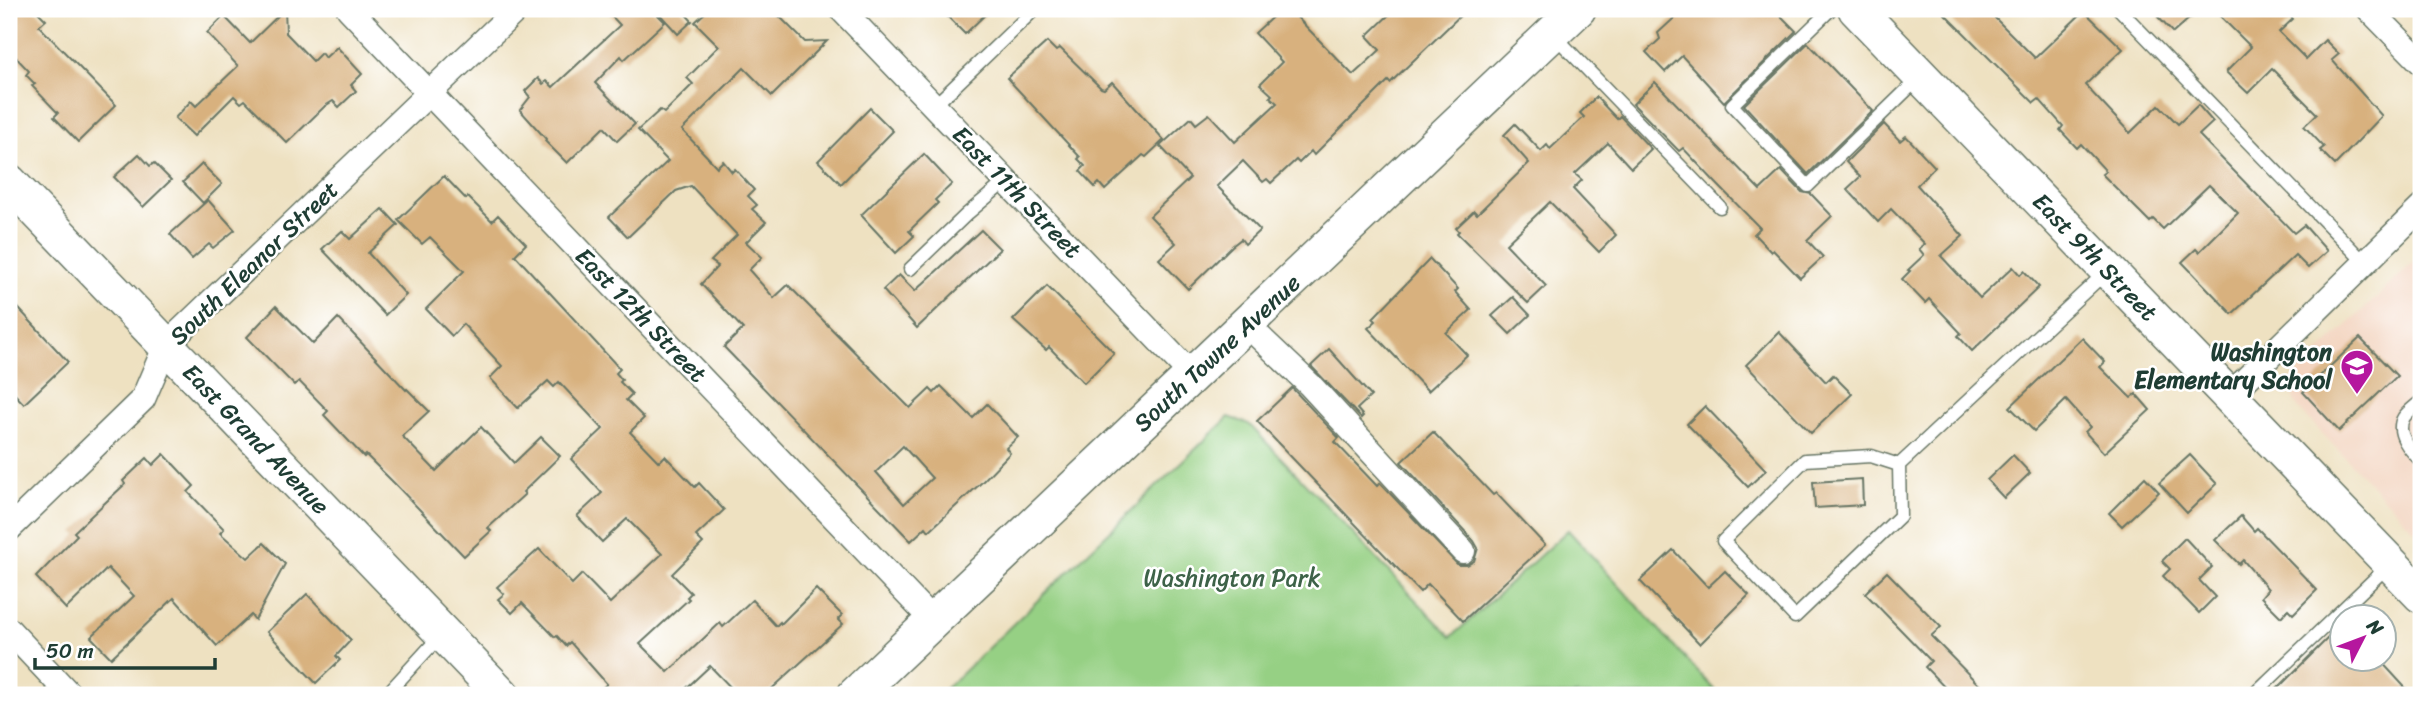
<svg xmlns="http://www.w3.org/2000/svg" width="2430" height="704" font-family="Sriracha,sans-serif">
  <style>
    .built { fill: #f3d4bf }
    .green { fill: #96d084; stroke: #5a865c; stroke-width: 2 }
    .building { fill: #d8b17e; fill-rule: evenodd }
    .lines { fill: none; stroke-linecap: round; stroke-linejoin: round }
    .lane-casing { stroke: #677665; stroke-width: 15 }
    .street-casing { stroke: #677665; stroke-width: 27 }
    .secondary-casing { stroke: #677665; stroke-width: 38 }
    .lane { stroke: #fff; stroke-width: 12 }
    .street { stroke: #fff; stroke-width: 24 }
    .secondary { stroke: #fff; stroke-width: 35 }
    .labels { text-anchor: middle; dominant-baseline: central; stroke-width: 5; stroke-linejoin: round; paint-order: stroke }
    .street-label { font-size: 24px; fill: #1f3d34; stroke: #fff }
    .poi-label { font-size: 24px; font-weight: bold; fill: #1f3d34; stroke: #fff; text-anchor: end }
    .park-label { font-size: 24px; fill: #3d6248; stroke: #fff }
  </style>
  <rect width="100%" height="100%" fill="#fff"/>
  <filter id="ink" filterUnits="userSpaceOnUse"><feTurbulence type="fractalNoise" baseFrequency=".0143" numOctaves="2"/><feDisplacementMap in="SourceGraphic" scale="14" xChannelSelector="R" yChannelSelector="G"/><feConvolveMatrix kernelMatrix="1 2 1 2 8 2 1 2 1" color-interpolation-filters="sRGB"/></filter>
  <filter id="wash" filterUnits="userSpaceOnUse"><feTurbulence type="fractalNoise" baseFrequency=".00686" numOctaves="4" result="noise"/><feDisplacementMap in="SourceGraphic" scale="28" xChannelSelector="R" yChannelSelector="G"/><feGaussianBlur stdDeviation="1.57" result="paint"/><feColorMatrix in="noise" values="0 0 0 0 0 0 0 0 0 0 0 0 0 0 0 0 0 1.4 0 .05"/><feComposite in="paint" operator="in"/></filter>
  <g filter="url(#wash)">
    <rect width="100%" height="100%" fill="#eee1c1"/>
    <polygon class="built" points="2421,255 2421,537 2299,409 2294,400 2291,384 2291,379"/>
    <polygon class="green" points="1229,417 1249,424 1451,637 1568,530 1719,695 939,695"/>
    <g id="blocks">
      <g class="building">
        <polygon points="9,9 35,9 46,20 39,26 116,105 78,142 54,117 58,113 32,86 35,84 26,75 29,71 9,50"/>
        <polygon points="285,9 286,33 313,61 321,53 325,58 337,47 362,74 351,85 356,91 339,107 333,101 325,106 287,143 245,100 241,103 234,96 194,136 175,118 191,101 196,106 238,66 207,33 224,16 250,43"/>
        <polygon points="605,9 652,9 665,22 624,60 621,56 595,83 635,124 617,141 604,127 567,163 545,141 546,139 520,110 530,97 525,91 538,78 543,84 547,81 553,87 620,25"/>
        <polygon points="655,9 681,9 692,21 678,34"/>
        <path d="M709,9H772L805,42L827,41L772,96L744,68L682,130L717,167L723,161L732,172L735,169L754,190L748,196L757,205L752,209L766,222L746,242L762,257L749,270L774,298L788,285L910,408L930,389L934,393L941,386L973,418L987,404L1018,437L1006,448L1010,453L981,483L929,531L926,527L911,541L724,347L743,329L701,284L718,266L711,261L737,235L691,186L676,191L628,237L609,217L668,161L638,130L660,110L664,113L693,84L687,78L719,46L695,22ZM903,446L932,478L904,504L876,472Z"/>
        <polygon points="940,9 991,9 965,34"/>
        <polygon points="1281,9 1289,9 1353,75 1380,50 1367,36 1395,9 1467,9 1390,83 1388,81 1314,155 1311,151 1299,163 1296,160 1271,183 1267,179 1263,182 1243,161 1217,186 1260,230 1245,244 1241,239 1232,246 1188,289 1159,259 1176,243 1150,216 1190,178 1160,146 1191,118 1196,124 1209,114 1235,142 1277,103 1270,97 1272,95 1260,84 1282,62 1255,33"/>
        <polygon points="1684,9 1774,9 1796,31 1724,102 1682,56 1665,72 1646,52 1660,39 1658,33"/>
        <polygon points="1940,9 1986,9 2035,58 2084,11 2123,49 2085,85 2130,133 2159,105 2178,124 2198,105 2213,122 2199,135 2294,233 2304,225 2327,251 2308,268 2295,255 2232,314 2182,262 2196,249 2199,252 2238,213 2209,185 2163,229 2153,219 2150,222 2102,174 2106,171 2081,144 2077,148 2060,130 2063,126 2039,99 2034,103"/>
        <polygon points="2168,9 2200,9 2173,33 2158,17"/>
        <polygon points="2213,9 2284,9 2293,19 2279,32 2306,59 2325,40 2339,54 2332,60 2382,116 2335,165 2320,150 2324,147 2304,126 2317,114 2272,69 2248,93 2226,72 2251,47"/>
        <polygon points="1047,42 1056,51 1060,48 1101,88 1104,89 1112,82 1164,140 1146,157 1143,155 1105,190 1099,183 1095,187 1080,171 1085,166 1078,159 1080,157 1007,78"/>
        <polygon points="1808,43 1873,111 1808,174 1744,105"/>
        <polygon points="1655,82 1760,190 1781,170 1802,192 1811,194 1832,216 1807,240 1823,257 1800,278 1773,250 1771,252 1754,234 1760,228 1716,183 1683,148 1679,151 1633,104"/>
        <polygon points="1596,97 1617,119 1620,116 1651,149 1631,168 1608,143 1575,174 1582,180 1573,189 1616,235 1599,252 1550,202 1506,244 1546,286 1528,303 1457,233 1459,231 1456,228 1474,211 1477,214 1529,163 1504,135 1515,124 1541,151 1547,145 1550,149 1584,117 1580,113"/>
        <polygon points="870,108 893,131 841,184 818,161"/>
        <polygon points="1884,124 1900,141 1906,136 1935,167 1917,185 1963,236 1941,256 1980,298 2013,267 2020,275 2024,271 2039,287 1972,351 1958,336 1961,333 1929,299 1925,303 1902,279 1910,271 1908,270 1924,255 1919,249 1925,244 1891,209 1878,222 1847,189 1860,177 1846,162"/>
        <polygon points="139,154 150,166 154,163 171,180 143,207 114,177"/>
        <polygon points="924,154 952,184 935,200 938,203 909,231 914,236 896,253 861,215"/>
        <polygon points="202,164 222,184 203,203 183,182"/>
        <polygon points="444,176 466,199 468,197 492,221 498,215 526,244 515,255 620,369 616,373 622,380 620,382 632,394 626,400 644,418 630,432 659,462 665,456 695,487 699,483 724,510 696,536 703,543 672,574 691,593 687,597 689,599 640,644 668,672 720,623 723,627 752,600 776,626 780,622 781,624 816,589 842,615 838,619 843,624 765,695 738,695 710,666 679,695 594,695 607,684 570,642 566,646 557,636 555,637 522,603 512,613 498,599 504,594 497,587 539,549 572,584 582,574 610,603 662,554 627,519 602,542 577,516 602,493 571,459 603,429 559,382 554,387 548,381 518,408 490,378 502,366 463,324 452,336 426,309 464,271 430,237 422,244 398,220"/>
        <polygon points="208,200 235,230 213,248 209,244 192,259 170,234"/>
        <polygon points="383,209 398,225 368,253 406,295 385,315 322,249 342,231 350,239"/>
        <polygon points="981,230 1000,249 917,328 883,290 899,275 915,291"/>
        <polygon points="1430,259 1458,289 1455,292 1471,310 1446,333 1467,355 1428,391 1368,328 1376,321 1373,318"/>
        <polygon points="1047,286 1114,353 1084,383 1049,347 1046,350 1013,320"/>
        <polygon points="1513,297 1530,315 1510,334 1492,316"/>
        <polygon points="9,298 68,362 24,404 9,388"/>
        <polygon points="276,306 313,344 338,318 406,390 407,389 429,411 402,436 436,471 481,427 514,463 541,437 560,456 523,492 525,494 488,528 491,531 464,556 396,485 366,455 364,457 324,415 328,411 299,381 294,385 247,337"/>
        <polygon points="1779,332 1826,382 1833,375 1852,394 1811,433 1746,365"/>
        <polygon points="2082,338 2105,362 2100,367 2131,398 2136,394 2150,410 2104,453 2085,432 2090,427 2066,400 2034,431 2010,407"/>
        <polygon points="2360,338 2397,376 2339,431 2303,392"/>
        <polygon points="1329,349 1371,396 1357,409 1363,416 1361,418 1311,366"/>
        <polygon points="1292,388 1339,438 1335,442 1377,486 1380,483 1458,565 1467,565 1474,561 1478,548 1474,541 1401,462 1433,432 1493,495 1496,493 1545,545 1463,621 1428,584 1420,592 1257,421"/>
        <polygon points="1705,406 1766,470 1748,487 1687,424"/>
        <polygon points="164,454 194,486 188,492 224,529 220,533 248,558 264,543 285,564 255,620 251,615 217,646 174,598 111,658 91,637 134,596 108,568 66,609 36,577 77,535 74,532 125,484 123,481 147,458 153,465"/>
        <polygon points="2013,455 2030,473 2004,498 1987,480"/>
        <polygon points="2190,455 2217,484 2187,513 2159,483"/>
        <polygon points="2145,477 2159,492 2122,526 2109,513"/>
        <polygon points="1862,479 1863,505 1815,508 1813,482"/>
        <polygon points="2241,516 2254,531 2257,528 2317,590 2293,614 2288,609 2281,617 2261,597 2268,589 2243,560 2239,564 2215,540"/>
        <polygon points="2185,538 2212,567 2199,580 2215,597 2199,613 2163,576 2170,569 2162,561"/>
        <polygon points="1673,550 1708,587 1725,571 1749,595 1700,644 1640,581"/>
        <polygon points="1887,572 1941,627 1931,636 1989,695 1952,695 1925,667 1931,661 1865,593"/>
        <polygon points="307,594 351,640 336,656 340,660 316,683 267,632"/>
        <polygon points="2342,624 2342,659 2379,659 2412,695 2271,695"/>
      </g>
    </g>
  </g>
  <g filter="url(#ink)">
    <use href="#blocks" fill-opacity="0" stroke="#677665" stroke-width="2"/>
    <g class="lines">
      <defs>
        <g id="lane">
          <polyline points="1831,9 1732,105 1808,186 1918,79"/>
          <polyline points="2119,9 2365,263"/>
          <polyline points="1553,34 1720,207"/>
          <polyline points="934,106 1035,9"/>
          <polyline points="910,269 967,214 1006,181"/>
          <path d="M2421,401C2416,406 2408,411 2404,417C2394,433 2411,451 2421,461"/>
          <polyline points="1899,465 1871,456 1805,460 1723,541 1795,617 1900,516 1899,465 2105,273"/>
          <polyline points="386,695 440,636"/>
          <polyline points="2253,695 2388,566"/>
        </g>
        <g id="street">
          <polyline points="349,9 933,621"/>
          <polyline points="841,9 1193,376"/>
          <polyline points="2369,9 2421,62"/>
          <polyline points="1247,325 1310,385 1463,551"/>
          <polyline points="2229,396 2421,208"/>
          <polyline points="9,529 143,399 166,345 517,9"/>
          <polyline points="9,630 70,695"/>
        </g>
        <g id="secondary">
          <polyline points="1856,9 2421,595"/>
          <polyline points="9,182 502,695"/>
          <polyline points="855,695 1578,9"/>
        </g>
      </defs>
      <use href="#lane" class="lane-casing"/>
      <use href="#street" class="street-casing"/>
      <use href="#secondary" class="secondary-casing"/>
      <use href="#lane" class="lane"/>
      <use href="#street" class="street"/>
      <use href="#secondary" class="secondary"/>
    </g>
  </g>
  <defs>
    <symbol id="school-pin" viewBox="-11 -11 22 30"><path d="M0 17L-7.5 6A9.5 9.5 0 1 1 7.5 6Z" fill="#b5179e" stroke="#fff"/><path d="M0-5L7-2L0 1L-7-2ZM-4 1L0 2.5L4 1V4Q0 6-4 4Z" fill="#fff"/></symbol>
  </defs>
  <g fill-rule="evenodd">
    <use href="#school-pin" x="2338" y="347" width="38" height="52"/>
  </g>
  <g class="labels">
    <g class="street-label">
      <text transform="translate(1017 192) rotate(46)">East 11th Street</text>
      <text transform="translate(2095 257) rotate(46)">East 9th Street</text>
      <text transform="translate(254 263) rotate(-44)">South Eleanor Street</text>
      <text transform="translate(641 315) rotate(46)">East 12th Street</text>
      <text transform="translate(1217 353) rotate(-43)">South Towne Avenue</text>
      <text transform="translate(256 439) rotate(46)">East Grand Avenue</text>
    </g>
    <g class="poi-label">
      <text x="2332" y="352">Washington<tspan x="2332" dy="28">Elementary School</tspan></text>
    </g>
    <g class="park-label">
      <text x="1232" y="578">Washington Park</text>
    </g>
  </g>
  <rect width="2430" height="704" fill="none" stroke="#fff" stroke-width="35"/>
  <g transform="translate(2363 638) rotate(48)"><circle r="33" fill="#ffffff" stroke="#a5b1ae" stroke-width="2"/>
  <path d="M0-5L12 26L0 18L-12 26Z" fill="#b5179e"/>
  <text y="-10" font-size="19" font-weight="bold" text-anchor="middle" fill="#1f3d34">N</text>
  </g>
  <path d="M35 658v10h180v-10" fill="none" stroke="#1f3d34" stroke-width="3.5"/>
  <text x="46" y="658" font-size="21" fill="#1f3d34" stroke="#ffffff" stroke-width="5" paint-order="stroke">50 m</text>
</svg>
